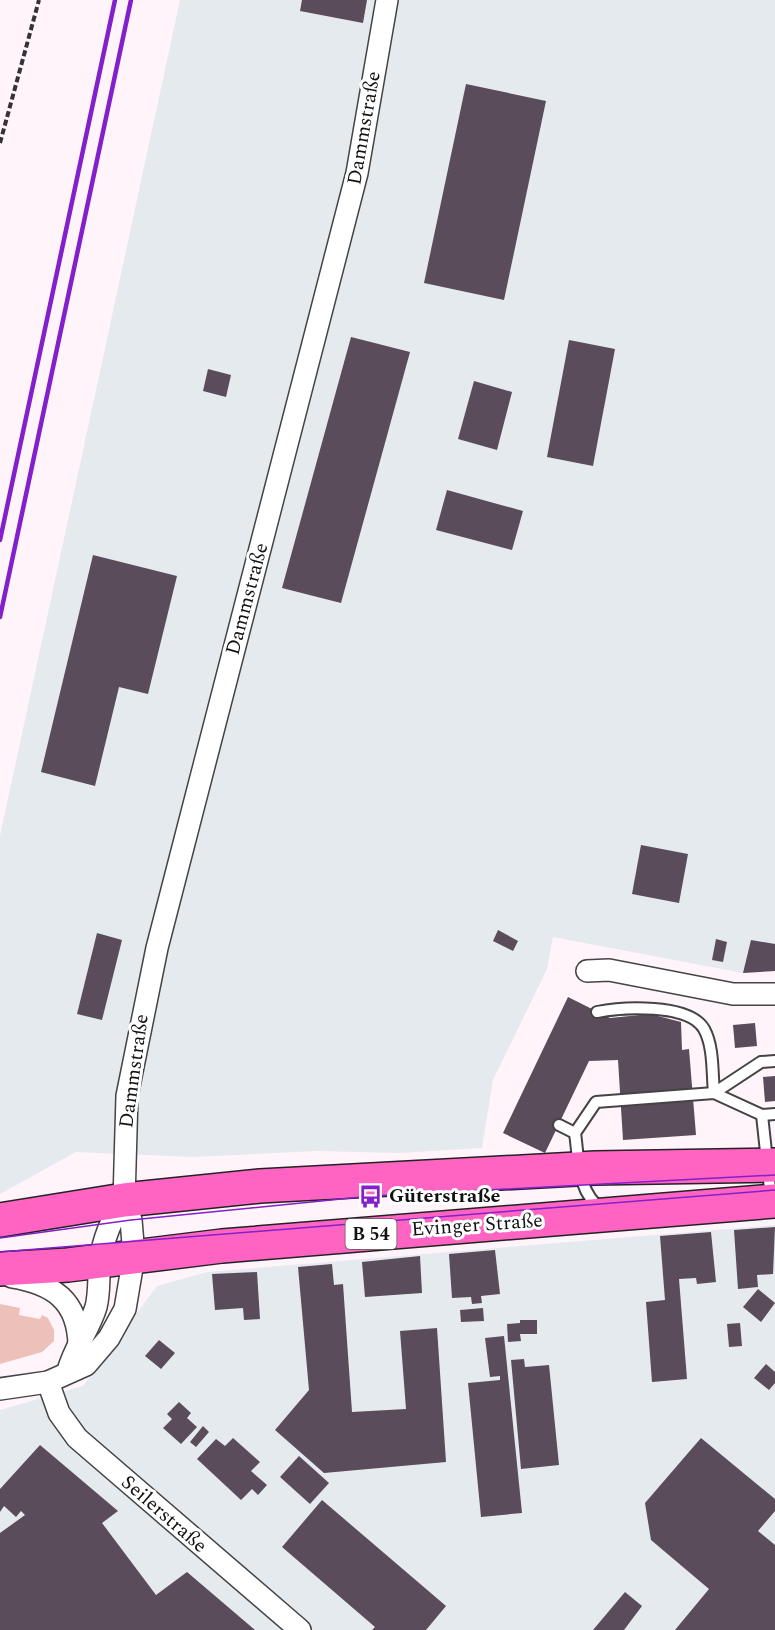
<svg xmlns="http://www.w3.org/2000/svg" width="775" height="1630" font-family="Spectral,serif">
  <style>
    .industrial { fill: #e5eaef }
    .green { fill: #edc0ba }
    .building { fill: #5a4c5a }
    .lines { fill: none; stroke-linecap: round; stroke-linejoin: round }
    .lane-casing { stroke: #444; stroke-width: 14 }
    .street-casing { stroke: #444; stroke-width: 24 }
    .primary-casing { stroke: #222; stroke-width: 36 }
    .path { stroke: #333; stroke-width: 4; stroke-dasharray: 6 3; stroke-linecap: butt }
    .lane { stroke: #fff; stroke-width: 10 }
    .street { stroke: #fff; stroke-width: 21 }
    .primary { stroke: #ff64c3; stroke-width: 33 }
    .tram { stroke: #831fcb; stroke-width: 1.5 }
    .rail { stroke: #831fcb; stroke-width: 4.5 }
    .labels { text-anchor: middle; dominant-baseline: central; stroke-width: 6; stroke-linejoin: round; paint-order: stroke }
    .shield { fill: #fff; stroke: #585858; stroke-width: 1.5 }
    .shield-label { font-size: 18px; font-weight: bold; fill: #111 }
    .street-label { font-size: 20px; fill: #111; stroke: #fff }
    .poi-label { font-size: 20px; font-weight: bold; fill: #111; stroke: #fff; text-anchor: start }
  </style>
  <rect width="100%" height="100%" fill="#fff4fa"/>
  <g class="industrial">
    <polygon points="180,0 775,0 775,971 743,973 553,937 547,969 493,1080 482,1148 399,1153 317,1151 194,1157 76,1152 0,1194 0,836"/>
    <polygon points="775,1225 775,1630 0,1630 0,1410 83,1386 157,1286 207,1272"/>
  </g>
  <polygon class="green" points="0,1304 20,1308 19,1315 40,1319 42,1315 48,1318 54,1330 54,1341 42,1352 0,1364"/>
  <g class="building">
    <polygon points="302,0 367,0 363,23 300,11"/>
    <polygon points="466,84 546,101 504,300 424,283"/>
    <polygon points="351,337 410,352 341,603 282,588"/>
    <polygon points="569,340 615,349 593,466 547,457"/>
    <polygon points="208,369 231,375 226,397 203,391"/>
    <polygon points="474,381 512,392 497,450 458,439"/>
    <polygon points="447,490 523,511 512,550 436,530"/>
    <polygon points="93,555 177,576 148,694 119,687 95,786 41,772"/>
    <polygon points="641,845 688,854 679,903 632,894"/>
    <polygon points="498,930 518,941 513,951 493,941"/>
    <polygon points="97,933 122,940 102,1020 77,1014"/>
    <polygon points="716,939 727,942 723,962 712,960"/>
    <polygon points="751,940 775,944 775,971 743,973"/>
    <polygon points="568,997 610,1018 650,1014 681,1022 682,1050 689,1049 696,1135 623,1140 618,1060 589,1061 545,1153 503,1133"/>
    <polygon points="755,1023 757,1046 735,1048 733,1025"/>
    <polygon points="775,1076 775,1101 765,1102 763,1077"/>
    <polygon points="775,1227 773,1274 757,1275 758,1287 738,1289 734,1230"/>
    <polygon points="711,1232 716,1282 697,1284 696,1278 679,1279 687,1379 652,1382 646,1302 665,1300 660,1236"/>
    <polygon points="495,1250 500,1294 481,1296 482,1303 472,1304 471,1297 452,1298 449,1254"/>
    <polygon points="420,1256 422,1293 365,1297 362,1262"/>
    <polygon points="332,1264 334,1285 343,1284 352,1412 406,1409 400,1331 437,1328 446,1462 324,1473 275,1430 309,1390 298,1267"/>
    <polygon points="257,1272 260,1319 244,1320 243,1308 215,1310 212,1274"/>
    <polygon points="758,1289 775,1303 761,1322 743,1307"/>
    <polygon points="483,1308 484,1321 461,1322 460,1310"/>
    <polygon points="520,1320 537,1320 537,1334 520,1334 521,1341 508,1342 507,1324 520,1323"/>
    <polygon points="740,1323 742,1346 729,1347 727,1324"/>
    <polygon points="504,1336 522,1513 481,1517 468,1383 500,1380 500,1376 490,1377 485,1338"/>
    <polygon points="159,1340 175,1353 161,1369 145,1356"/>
    <polygon points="524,1359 525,1367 549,1365 559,1465 521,1469 511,1360"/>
    <polygon points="766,1364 775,1372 775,1383 769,1390 754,1378"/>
    <polygon points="179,1402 191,1413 187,1418 197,1427 181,1444 163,1428 172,1419 167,1414"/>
    <polygon points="203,1426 209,1432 196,1447 190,1442"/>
    <polygon points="233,1438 260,1462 251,1471 267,1485 258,1495 252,1489 241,1500 197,1459 216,1439 225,1446"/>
    <polygon points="701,1438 775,1499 775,1511 758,1531 775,1545 775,1630 675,1630 709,1589 651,1540 645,1503"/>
    <polygon points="40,1445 118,1511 102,1523 156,1595 187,1572 255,1630 0,1630 0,1533 25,1515 21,1511 16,1517 4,1506 0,1512 0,1489"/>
    <polygon points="299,1456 329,1483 310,1504 280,1477"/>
    <polygon points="322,1500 446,1606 426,1630 372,1630 375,1627 282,1547"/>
    <polygon points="625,1592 642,1606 624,1630 593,1630"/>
  </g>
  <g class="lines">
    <defs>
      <g id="lane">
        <path d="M597,1012C622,1007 689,1003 704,1029C714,1047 712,1073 714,1093L761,1062L775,1061"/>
        <polyline points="762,1115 771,1198"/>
        <polyline points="559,1125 575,1133"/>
        <path d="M602,1210C577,1191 579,1161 575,1133L596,1102L714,1093L762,1115L775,1114"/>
      </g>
      <g id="street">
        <polyline points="587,971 609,970 733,994 775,994"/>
        <path d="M12,1277C54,1284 78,1301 79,1345"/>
        <path d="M68,1371C74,1348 89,1330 96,1307C100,1291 98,1277 100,1261C103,1240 112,1217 124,1200"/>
        <polyline points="48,1382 59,1413 77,1438 300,1630"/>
        <polyline points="0,1389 48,1382 86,1365 109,1338 125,1309 134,1256 131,1220 124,1200 127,1096 157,948 357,173 387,0"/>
      </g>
      <g id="primary">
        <polyline points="0,1220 124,1200 260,1186 595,1168 775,1165"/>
        <polyline points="0,1269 68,1265 222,1246 775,1201"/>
      </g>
    </defs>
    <use href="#lane" class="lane-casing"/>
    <use href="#street" class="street-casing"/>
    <use href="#primary" class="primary-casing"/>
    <polyline class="path" points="0,143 39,0"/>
    <use href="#lane" class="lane"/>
    <use href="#street" class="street"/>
    <use href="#primary" class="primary"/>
    <g class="tram">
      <polyline points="0,1238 131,1220 371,1196 775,1175"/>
      <polyline points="0,1252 775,1190"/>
    </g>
    <g class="rail">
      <polyline points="0,540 115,0"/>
      <polyline points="0,617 131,0"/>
    </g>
  </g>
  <defs>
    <symbol id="bus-bare" viewBox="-9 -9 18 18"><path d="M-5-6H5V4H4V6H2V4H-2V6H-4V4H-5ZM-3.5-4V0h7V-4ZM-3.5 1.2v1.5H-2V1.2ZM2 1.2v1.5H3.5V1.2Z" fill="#831fcb" stroke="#fff" stroke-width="2.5" paint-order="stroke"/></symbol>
  </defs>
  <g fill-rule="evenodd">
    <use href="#bus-bare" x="354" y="1180" width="33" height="33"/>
  </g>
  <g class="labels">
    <rect class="shield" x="345.5" y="1219" width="51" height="30" rx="4.5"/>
    <g class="shield-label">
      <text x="371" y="1234">B 54</text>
    </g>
    <g class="street-label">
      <text transform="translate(364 128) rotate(-80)">Dammstraße</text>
      <text transform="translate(247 599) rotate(-75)">Dammstraße</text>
      <text transform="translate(134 1071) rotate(-82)">Dammstraße</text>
      <text transform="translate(477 1225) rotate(-4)">Evinger Straße</text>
      <text transform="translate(164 1514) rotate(41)">Seilerstraße</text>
    </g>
    <g class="poi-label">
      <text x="389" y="1196">Güterstraße</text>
    </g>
  </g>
</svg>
